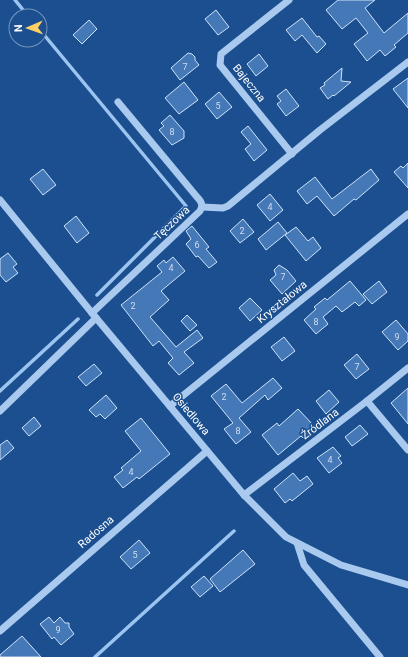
<svg xmlns="http://www.w3.org/2000/svg" width="408" height="657" font-family="Roboto,sans-serif">
  <style>
    .lines { fill: none; stroke-linecap: round; stroke-linejoin: round }
    .stream { stroke: #9cc4f0; stroke-width: 3.5 }
    .building { fill: #4478b7; stroke: #cfe3fa }
    .minor { stroke: #a9c9ee; stroke-width: 7 }
    .labels { text-anchor: middle; dominant-baseline: central; stroke-width: 3; stroke-linejoin: round; paint-order: stroke }
    .number-label { font-size: 9px; fill: #d0dded }
    .street-label { font-size: 11px; fill: #fff; stroke: #1b4f8f }
  </style>
  <rect width="100%" height="100%" fill="#1b4f8f"/>
  <g class="lines">
    <g class="stream">
      <polyline points="15,0 28,16"/>
      <polyline points="40,30 186,206 97,295"/>
      <polyline points="0,391 78,319"/>
      <polyline points="95,657 234,531"/>
    </g>
  </g>
  <g class="building">
    <polygon points="338,0 375,0 365,8 384,33 408,13 408,33 394,45 396,47 385,56 380,50 367,61 354,44 368,33 356,18 342,29 326,10"/>
    <polygon points="216,10 229,27 218,35 205,19"/>
    <polygon points="302,18 317,37 319,36 326,44 317,53 302,35 295,41 286,30"/>
    <polygon points="89,20 97,29 82,44 73,35"/>
    <polygon points="188,53 192,54 195,57 195,60 199,65 180,80 171,68"/>
    <polygon points="259,54 268,66 256,76 247,64"/>
    <polygon points="342,68 341,81 351,82 334,96 333,95 328,99 320,88 325,85 324,83"/>
    <polygon points="408,78 408,108 393,89"/>
    <polygon points="184,82 198,100 179,114 165,98"/>
    <polygon points="286,89 299,106 286,116 277,104 281,101 277,96"/>
    <polygon points="219,92 232,107 217,119 205,104"/>
    <polygon points="170,115 184,131 184,138 172,145 159,130 164,126 161,123"/>
    <polygon points="248,126 267,150 254,161 245,149 251,144 241,132"/>
    <polygon points="408,163 408,188 394,172 401,166 403,168"/>
    <polygon points="43,169 56,185 43,195 30,179"/>
    <polygon points="371,169 379,180 356,200 354,199 334,216 317,196 307,204 297,191 315,177 332,199"/>
    <polygon points="270,194 283,210 270,221 257,205"/>
    <polygon points="76,216 89,233 77,243 64,226"/>
    <polygon points="243,219 254,232 240,243 230,231"/>
    <polygon points="278,222 287,233 266,250 258,239"/>
    <polygon points="192,226 209,247 206,249 217,262 209,268 198,256 196,257 186,244 191,239 186,231"/>
    <polygon points="296,227 308,241 313,237 321,248 306,261 285,235"/>
    <polygon points="8,253 17,264 13,267 18,273 6,282 0,275 0,259"/>
    <polygon points="173,257 185,271 161,291 169,300 150,317 176,347 197,330 203,338 184,352 194,363 179,375 168,363 173,358 159,341 153,346 121,305 162,272 157,266 164,260 166,263"/>
    <polygon points="279,265 287,270 296,281 282,294 270,280 276,275 274,270"/>
    <polygon points="350,281 366,300 359,306 355,302 342,312 336,306 323,317 328,324 316,334 304,320 316,309 314,307 325,298 327,300"/>
    <polygon points="379,281 387,292 372,304 363,294"/>
    <polygon points="250,298 262,310 250,321 239,308"/>
    <polygon points="187,315 197,325 190,331 181,321"/>
    <polygon points="396,320 408,334 408,341 398,350 382,332"/>
    <polygon points="284,337 295,351 282,361 271,347"/>
    <polygon points="357,354 369,369 356,379 344,365"/>
    <polygon points="94,364 102,373 86,386 78,377"/>
    <polygon points="273,378 282,388 268,400 265,395 239,418 251,432 236,444 224,429 233,423 211,396 226,384 242,403"/>
    <polygon points="408,388 408,424 391,403"/>
    <polygon points="329,390 339,402 326,414 316,401"/>
    <polygon points="106,395 117,408 105,419 100,414 96,417 89,410"/>
    <polygon points="298,409 315,427 303,438 301,436 278,455 262,435 277,423 279,426"/>
    <polygon points="34,417 41,426 29,436 22,428"/>
    <polygon points="141,418 170,454 139,479 137,477 123,488 114,477 123,470 121,468 141,451 125,431"/>
    <polygon points="360,425 368,434 352,446 345,437"/>
    <polygon points="7,440 14,448 0,460 0,445"/>
    <polygon points="333,447 341,456 338,458 342,463 329,473 317,458"/>
    <polygon points="293,473 300,481 307,476 313,484 292,501 290,499 285,503 274,489"/>
    <polygon points="139,540 150,553 131,569 120,557"/>
    <polygon points="243,550 255,564 220,592 210,579"/>
    <polygon points="204,576 213,586 200,597 191,587"/>
    <polygon points="49,617 54,623 60,617 65,623 69,623 69,627 74,634 61,645 54,637 52,639 40,624"/>
    <polygon points="22,636 41,657 0,657 0,655"/>
  </g>
  <g class="lines">
    <g class="minor">
      <polyline points="289,0 221,54 220,65 292,154"/>
      <polyline points="0,200 92,313 244,495 286,537 341,565 408,585"/>
      <polyline points="202,207 223,208 228,206 320,130 408,62"/>
      <path d="M92,313L200,211C203,205 202,202 197,197L118,102"/>
      <polyline points="367,401 408,450"/>
      <polyline points="170,406 408,214"/>
      <polyline points="0,411 96,318"/>
      <polyline points="244,495 367,401 408,368"/>
      <polyline points="297,543 304,565 380,657"/>
      <polyline points="0,631 207,451"/>
    </g>
  </g>
  <g class="labels">
    <g class="number-label">
      <text x="185" y="67">7</text>
      <text x="218" y="106">5</text>
      <text x="172" y="132">8</text>
      <text x="270" y="207">4</text>
      <text x="242" y="231">2</text>
      <text x="197" y="245">6</text>
      <text x="171" y="268">4</text>
      <text x="283" y="277">7</text>
      <text x="133" y="306">2</text>
      <text x="316" y="322">8</text>
      <text x="397" y="337">9</text>
      <text x="357" y="367">7</text>
      <text x="224" y="397">2</text>
      <text x="238" y="431">8</text>
      <text x="330" y="460">4</text>
      <text x="131" y="472">4</text>
      <text x="135" y="555">5</text>
      <text x="58" y="630">9</text>
    </g>
    <g class="street-label">
      <text transform="translate(249 83) rotate(51)">Bajeczna</text>
      <text transform="translate(172 223) rotate(-43)">Tęczowa</text>
      <text transform="translate(282 302) rotate(-39)">Kryształowa</text>
      <text transform="translate(191 414) rotate(50)">Osiedlowa</text>
      <text transform="translate(320 424) rotate(-37)">Źródlana</text>
      <text transform="translate(96 532) rotate(-41)">Radosna</text>
    </g>
  </g>
  <g transform="translate(28 28) rotate(268)"><circle r="19" fill="#1b4f8f" stroke="#7695bc"/>
  <path d="M0-3L7 15L0 10L-7 15Z" fill="#ffd166"/>
  <text y="-6" font-size="11" font-weight="bold" text-anchor="middle" fill="#ffffff">N</text>
  </g>
</svg>
